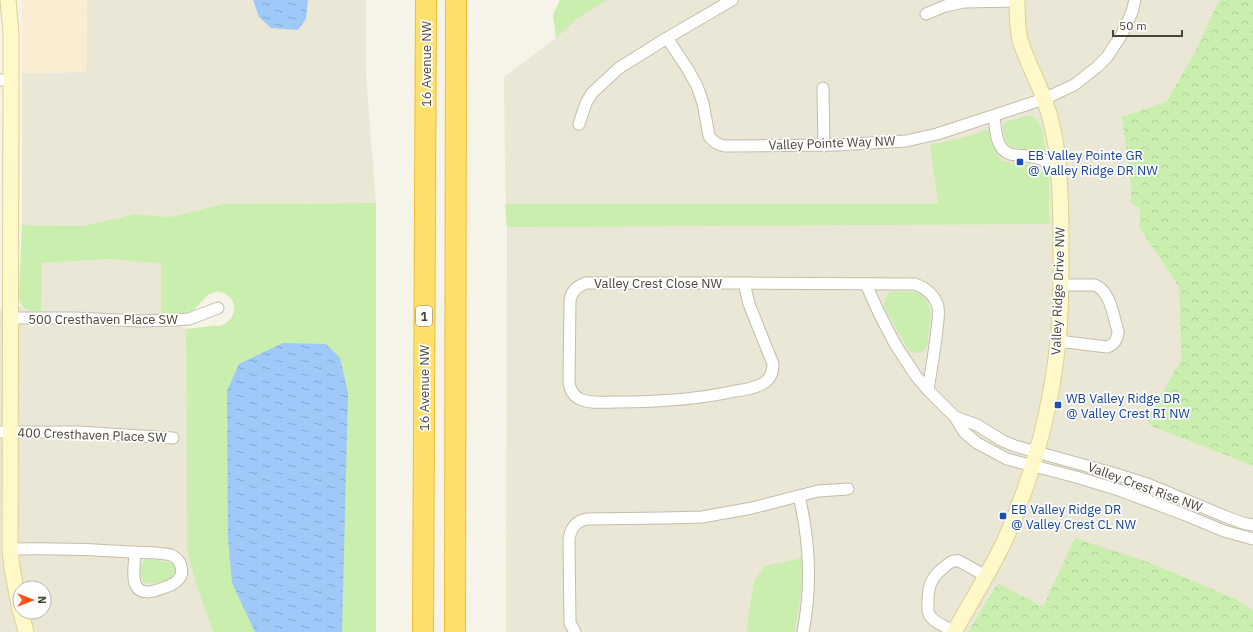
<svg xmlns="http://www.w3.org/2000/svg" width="1253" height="632" font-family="'IBM Plex Sans',sans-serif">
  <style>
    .residential { fill: #ebe7d6; fill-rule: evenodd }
    .commercial { fill: #f9eed2 }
    .green { fill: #c9eeae }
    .forest { fill: url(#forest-crowns) }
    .water { fill: url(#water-ripples) }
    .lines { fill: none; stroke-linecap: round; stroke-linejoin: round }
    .street-casing { stroke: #c3bdaa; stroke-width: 13 }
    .secondary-casing { stroke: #dbd194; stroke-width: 17 }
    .highway-casing { stroke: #efbe2a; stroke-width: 22 }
    .street { stroke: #fff; stroke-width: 11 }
    .secondary { stroke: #fff9ca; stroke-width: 15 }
    .highway { stroke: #ffe06b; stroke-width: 20 }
    .transit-dot { fill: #1a4fb4; stroke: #fff; stroke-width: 1.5 }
    .labels { text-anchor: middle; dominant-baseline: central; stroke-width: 3.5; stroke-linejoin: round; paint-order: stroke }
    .shield { fill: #fff; stroke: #817d72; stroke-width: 1 }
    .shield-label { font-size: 12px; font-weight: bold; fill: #4b4536 }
    .street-label { font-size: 13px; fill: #4b4536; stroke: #fff }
    .transit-label { font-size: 13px; fill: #164399; stroke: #fff; text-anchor: start }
  </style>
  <defs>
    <pattern id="forest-crowns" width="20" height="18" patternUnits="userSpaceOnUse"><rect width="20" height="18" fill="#c9eeae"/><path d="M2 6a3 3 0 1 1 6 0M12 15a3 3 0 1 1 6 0" fill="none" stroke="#aecd96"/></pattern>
    <pattern id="water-ripples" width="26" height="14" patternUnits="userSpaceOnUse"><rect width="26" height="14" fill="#9fc9f8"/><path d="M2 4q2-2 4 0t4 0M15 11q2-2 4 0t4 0" fill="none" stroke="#84a5ca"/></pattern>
  </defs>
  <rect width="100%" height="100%" fill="#f6f4e9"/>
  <g class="residential">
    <polygon points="87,0 366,0 366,76 376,203 222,204 170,217 135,214 83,226 22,225 22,73 86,72"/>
    <polygon points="607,0 1219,0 1195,52 1166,102 1121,118 1127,145 1131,184 1131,204 1140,208 1139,227 1179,287 1181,360 1147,420 1151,426 1253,466 1253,610 1234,598 1043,608 995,587 968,632 506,632 507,227 505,170 504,77 556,38 577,19"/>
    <path d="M110,259L162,264L161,315L186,329L187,501L213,632H0V309L21,306L25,310L31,311L41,263ZM20,588H44V612H20Z"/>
  </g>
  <polygon class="commercial" points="21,0 87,0 86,72 22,73 22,16"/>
  <g class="green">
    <polygon points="560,0 607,0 577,19 556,38 553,15"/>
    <path d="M1029,115C1044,119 1043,139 1046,152L1011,147L1005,141L1003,126L1006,122Z"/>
    <path d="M989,129C990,142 994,150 1002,161C1022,165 1033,161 1049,177V224L507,227L505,204H938L930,145L962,138Z"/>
    <path d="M376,203V632H213L196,584L187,549L186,329C194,328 203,327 211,326C214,325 217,326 220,326C222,325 226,323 228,321C241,311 232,290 215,292C205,294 200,306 192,311C184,315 170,314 161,315V264L110,259L42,263L41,311C29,311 23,312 19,299L22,225L83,226L135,214L170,217L222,204Z"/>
    <path d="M891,291L918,292C923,297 929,303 930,310C931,315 930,321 929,326C928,340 929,359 909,351L884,307C884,300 885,296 891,291Z"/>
    <path d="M802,558C803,583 800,607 794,632H746L754,581L765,566Z"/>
    <path d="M148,559L172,563L175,568C175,571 175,574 173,576C169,581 148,586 143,581C141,578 141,575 141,572C140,565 142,562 148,559Z"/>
  </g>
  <g class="forest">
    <path d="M1219,0H1253V466L1151,426L1147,420L1181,360L1179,287L1139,227L1140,208L1131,204C1131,175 1127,146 1121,117L1166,102L1195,52Z"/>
    <polygon points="1075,538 1145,561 1234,598 1253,610 1253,632 968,632 995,587 999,584 1043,607"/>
  </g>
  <g class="water">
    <polygon points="253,0 308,0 306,19 298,30 271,28 259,17"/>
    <polygon points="283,343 326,344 340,358 348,393 342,632 255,632 232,583 228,538 227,391 239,364"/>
  </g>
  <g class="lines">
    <defs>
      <g id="street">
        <path d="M732,0L667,38L687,68L697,86L703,103L709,136C713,142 718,145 725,146L836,145L906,141L937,134L1044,99L1074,85L1097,67L1107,57L1122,34L1132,12L1135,0"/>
        <polyline points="926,14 945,6 964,2 1017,1"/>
        <polyline points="0,80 11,80"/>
        <polyline points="823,88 824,146"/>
        <path d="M994,116C996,129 995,149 1010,154C1017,156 1025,155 1032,157C1041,158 1050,162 1058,165"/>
        <polyline points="579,124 586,103 592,93 619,68 667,38"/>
        <path d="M744,283L749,304L773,364C773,373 770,380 762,384C754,388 744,390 735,391C696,400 657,402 616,402C605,402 590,404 580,399C573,396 570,389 569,382L570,301C571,291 577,286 586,283C696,283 805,283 915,284C926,288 935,296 938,307C939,314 938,322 937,329C935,350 931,370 928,390"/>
        <polyline points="866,284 878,311 895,344 916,376 928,390 955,417 964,432 977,443 1007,459 1076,477 1119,490 1183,514 1224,531 1253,539"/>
        <polyline points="10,318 75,318 141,321 175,320 189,319 218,308"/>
        <path d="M1058,341L1107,347C1114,345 1118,339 1118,331C1113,316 1111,292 1095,285H1061"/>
        <polyline points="955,417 977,425 1003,441 1015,446 1116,474 1150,485 1224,516 1243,523 1253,525"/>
        <polyline points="0,432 78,432 173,438"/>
        <path d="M799,496C810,542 812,586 803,632"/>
        <path d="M10,549C51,548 91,549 131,552C144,553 159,552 171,555C175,557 180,561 181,566C185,579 173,585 163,588C153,592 139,596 135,583C132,574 135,561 135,552"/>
        <path d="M575,632L570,623L569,539C571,527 576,521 587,519L664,518L702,517L752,508L818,491L848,489"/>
        <path d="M954,632C947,627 932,622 929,614C927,610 928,605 928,601C928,587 931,578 942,569C948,564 951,560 959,561L986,576"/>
      </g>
      <g id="secondary">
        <polyline points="8,0 11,33 11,63 10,549 12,568 20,610"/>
        <polyline points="21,612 26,632"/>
        <path d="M954,632C971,602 989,573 1004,542C1032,479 1051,411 1058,341C1061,314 1061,286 1061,259C1061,221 1061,184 1056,146C1053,126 1047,104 1039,86C1032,70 1025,56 1020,40C1017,27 1017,13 1017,0"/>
      </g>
      <g id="highway">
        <polyline points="423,632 426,0"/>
        <polyline points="455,632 456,0"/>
      </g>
    </defs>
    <use href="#street" class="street-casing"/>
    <use href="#secondary" class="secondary-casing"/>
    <use href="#highway" class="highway-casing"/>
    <use href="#street" class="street"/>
    <use href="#secondary" class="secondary"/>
    <use href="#highway" class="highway"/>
  </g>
  <g class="transit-dot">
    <rect x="1016" y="158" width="8" height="8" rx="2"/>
    <rect x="1054" y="401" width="8" height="8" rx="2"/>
    <rect x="999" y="512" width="8" height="8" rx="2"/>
  </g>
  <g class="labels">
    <rect class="shield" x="416" y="306" width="16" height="20" rx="3"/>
    <g class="shield-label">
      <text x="424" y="316">1</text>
    </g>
    <g class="street-label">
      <text transform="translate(426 64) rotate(-90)">16 Avenue NW</text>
      <text transform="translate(832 143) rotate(-2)">Valley Pointe Way NW</text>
      <text x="658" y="283">Valley Crest Close NW</text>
      <text transform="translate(1058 291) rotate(-88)">Valley Ridge Drive NW</text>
      <text x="103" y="319">500 Cresthaven Place SW</text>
      <text transform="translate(424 388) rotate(-90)">16 Avenue NW</text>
      <text transform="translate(92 435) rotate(2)">400 Cresthaven Place SW</text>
      <text transform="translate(1145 487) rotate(20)">Valley Crest Rise NW</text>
    </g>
    <g class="transit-label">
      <text x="1028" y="155">EB Valley Pointe GR<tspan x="1028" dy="15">@ Valley Ridge DR NW</tspan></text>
      <text x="1066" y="398">WB Valley Ridge DR<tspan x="1066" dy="15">@ Valley Crest RI NW</tspan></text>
      <text x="1011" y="509">EB Valley Ridge DR<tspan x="1011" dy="15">@ Valley Crest CL NW</tspan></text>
    </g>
  </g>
  <g transform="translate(32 600) rotate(90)"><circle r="19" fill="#ffffff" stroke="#b7b5af"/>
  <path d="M0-3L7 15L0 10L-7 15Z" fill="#ff5617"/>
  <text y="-6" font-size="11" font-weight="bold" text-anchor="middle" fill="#4b4536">N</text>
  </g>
  <path d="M1113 30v6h69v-6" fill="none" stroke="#4b4536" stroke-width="2"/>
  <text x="1119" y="30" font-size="12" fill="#4b4536" stroke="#ffffff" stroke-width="3" paint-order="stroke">50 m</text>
</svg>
